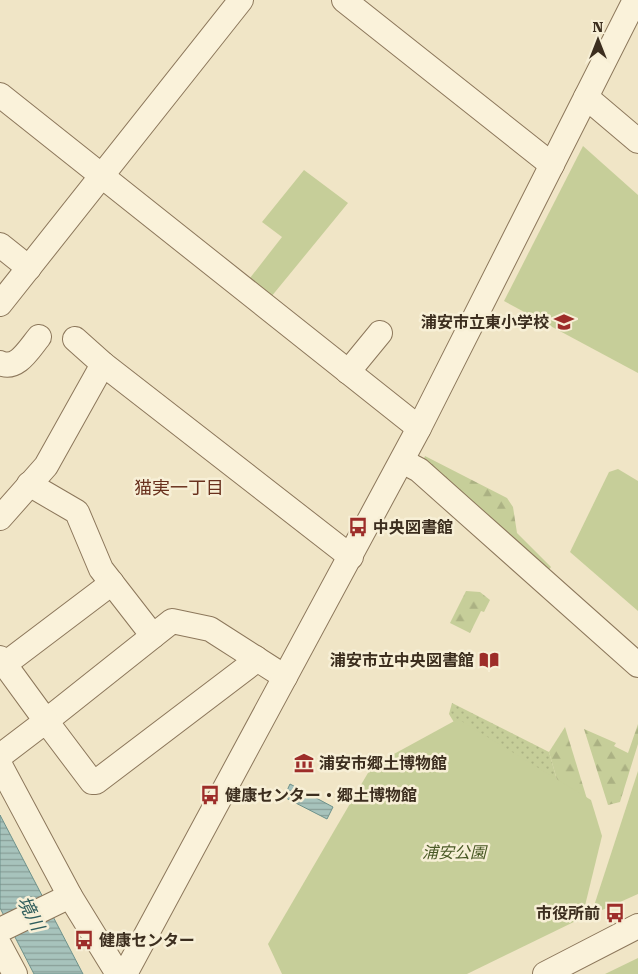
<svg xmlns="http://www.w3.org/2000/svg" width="638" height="974" font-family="'Roboto Serif','Noto Sans JP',serif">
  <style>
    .grass { fill: url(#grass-dots) }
    .forest { fill: url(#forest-firs) }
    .park { fill: #c6ce99 }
    .water { fill: url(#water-rules); stroke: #6e928b }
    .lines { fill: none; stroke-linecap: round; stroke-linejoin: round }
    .minor-casing { stroke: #8c775b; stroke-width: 26 }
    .minor { stroke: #faf2da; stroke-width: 24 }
    .labels { text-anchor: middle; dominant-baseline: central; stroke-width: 5; stroke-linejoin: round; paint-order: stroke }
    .poi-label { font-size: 16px; font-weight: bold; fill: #3c2e1f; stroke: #f7efd6; text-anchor: start }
    .park-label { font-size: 16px; font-style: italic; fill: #495925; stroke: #f7efd6 }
    .neighbourhood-label { font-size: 18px; fill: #69301d; stroke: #f7efd6 }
    .water-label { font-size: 18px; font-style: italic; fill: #2e5c5b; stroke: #f7efd6 }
  </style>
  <defs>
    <pattern id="grass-dots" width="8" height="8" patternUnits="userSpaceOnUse" patternTransform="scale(1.25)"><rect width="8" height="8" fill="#c6ce99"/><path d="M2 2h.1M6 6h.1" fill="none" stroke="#abb183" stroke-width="1.8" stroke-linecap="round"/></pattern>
    <pattern id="forest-firs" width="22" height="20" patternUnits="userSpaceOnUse" patternTransform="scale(1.25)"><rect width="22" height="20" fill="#c6ce99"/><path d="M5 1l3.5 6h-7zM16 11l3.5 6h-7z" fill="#abb183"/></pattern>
    <pattern id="water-rules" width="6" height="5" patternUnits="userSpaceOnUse" patternTransform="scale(1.25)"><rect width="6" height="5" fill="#a7c3bc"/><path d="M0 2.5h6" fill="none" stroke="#899f98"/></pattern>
  </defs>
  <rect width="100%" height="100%" fill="#f0e5c6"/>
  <polygon class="grass" points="452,703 549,752 559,787 455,724 449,714"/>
  <g class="forest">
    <polygon points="425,456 507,498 513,507 517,533 551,567 546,574 421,465"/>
    <polygon points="466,591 480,592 490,600 484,612 481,611 470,633 450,623"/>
    <polygon points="638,724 638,744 620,802 608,805 584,729 616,743 614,746 628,753"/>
    <polygon points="565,727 587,799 559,787 549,752"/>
  </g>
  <g class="park">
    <polygon points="583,146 638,195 638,373 504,301"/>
    <polygon points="304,170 348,203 271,297 250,278 282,237 262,222"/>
    <polygon points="618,469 638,481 638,611 570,552 609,472"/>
    <polygon points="458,719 591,800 602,836 582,918 467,974 282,974 268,944 372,766"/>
    <polygon points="638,771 638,894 591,915"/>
    <polygon points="638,958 638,974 605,974"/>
  </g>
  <g class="water">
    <polygon points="290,784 333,807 327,819 284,797"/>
    <polygon points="0,815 83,974 34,974 0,908"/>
  </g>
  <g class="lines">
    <defs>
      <g id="minor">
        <polyline points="344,0 552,165"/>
        <polyline points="0,95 419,428"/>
        <polyline points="586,97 638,141"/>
        <polyline points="0,245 29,268"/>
        <polyline points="0,304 241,0"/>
        <path d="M0,363C17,371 29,349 39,337"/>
        <polyline points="103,364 351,557"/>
        <polyline points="348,372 380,333"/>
        <polyline points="402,461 419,470 638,665"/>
        <polyline points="29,484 77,512 101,569 153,636 172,621 210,629 285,677"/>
        <polyline points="0,518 46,466 103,364 75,339"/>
        <polyline points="0,658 46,721 153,636"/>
        <polyline points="5,664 112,583"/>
        <polyline points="0,756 46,721 92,782 96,782 250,665 256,658"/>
        <polyline points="0,765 70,896 118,974"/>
        <polyline points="0,930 70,896"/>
        <polyline points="0,946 15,974"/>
        <polyline points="125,974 419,428 635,0"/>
        <polyline points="545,974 638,926"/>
      </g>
    </defs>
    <use href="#minor" class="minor-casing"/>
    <use href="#minor" class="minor"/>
  </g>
  <defs>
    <symbol id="school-bare" viewBox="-9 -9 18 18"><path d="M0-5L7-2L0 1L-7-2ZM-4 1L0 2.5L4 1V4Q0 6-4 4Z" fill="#9d2d29" stroke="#f7efd6" stroke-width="2.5" paint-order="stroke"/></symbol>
    <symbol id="bus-bare" viewBox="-9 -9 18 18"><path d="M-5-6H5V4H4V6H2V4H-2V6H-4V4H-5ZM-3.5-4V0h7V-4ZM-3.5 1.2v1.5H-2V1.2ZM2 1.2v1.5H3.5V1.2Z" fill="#9d2d29" stroke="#f7efd6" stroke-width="2.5" paint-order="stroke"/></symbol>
    <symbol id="library-bare" viewBox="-9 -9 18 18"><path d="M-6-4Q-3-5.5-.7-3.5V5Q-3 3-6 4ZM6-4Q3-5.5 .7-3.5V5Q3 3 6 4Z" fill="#9d2d29" stroke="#f7efd6" stroke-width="2.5" paint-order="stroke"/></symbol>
    <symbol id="museum-bare" viewBox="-9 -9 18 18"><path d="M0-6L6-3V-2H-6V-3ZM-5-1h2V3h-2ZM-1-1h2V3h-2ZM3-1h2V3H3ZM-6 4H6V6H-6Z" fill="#9d2d29" stroke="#f7efd6" stroke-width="2.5" paint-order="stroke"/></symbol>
  </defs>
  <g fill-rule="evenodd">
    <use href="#school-bare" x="550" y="308" width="28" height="28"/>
    <use href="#bus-bare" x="344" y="513" width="28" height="28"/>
    <use href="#library-bare" x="475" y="646" width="28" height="28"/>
    <use href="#museum-bare" x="290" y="749" width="28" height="28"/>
    <use href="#bus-bare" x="196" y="781" width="28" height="28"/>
    <use href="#bus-bare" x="601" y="899" width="28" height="28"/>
    <use href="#bus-bare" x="70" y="926" width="28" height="28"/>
  </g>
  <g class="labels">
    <g class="poi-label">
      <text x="549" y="322" text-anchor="end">浦安市立東小学校</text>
      <text x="373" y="527">中央図書館</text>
      <text x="474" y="660" text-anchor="end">浦安市立中央図書館</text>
      <text x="319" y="763">浦安市郷土博物館</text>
      <text x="225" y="795">健康センター・郷土博物館</text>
      <text x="600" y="913" text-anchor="end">市役所前</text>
      <text x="99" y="940">健康センター</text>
    </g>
    <g class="park-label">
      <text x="454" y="852">浦安公園</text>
    </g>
    <g class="neighbourhood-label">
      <text x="179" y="487">猫実一丁目</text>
    </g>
    <g class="water-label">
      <text transform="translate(31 913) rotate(63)">境川</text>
    </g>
  </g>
  <g transform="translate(598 40)" stroke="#f7efd6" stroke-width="4" paint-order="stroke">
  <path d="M0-4L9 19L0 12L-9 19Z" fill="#3c2e1f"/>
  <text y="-8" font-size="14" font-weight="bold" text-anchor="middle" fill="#3c2e1f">N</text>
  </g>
</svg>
